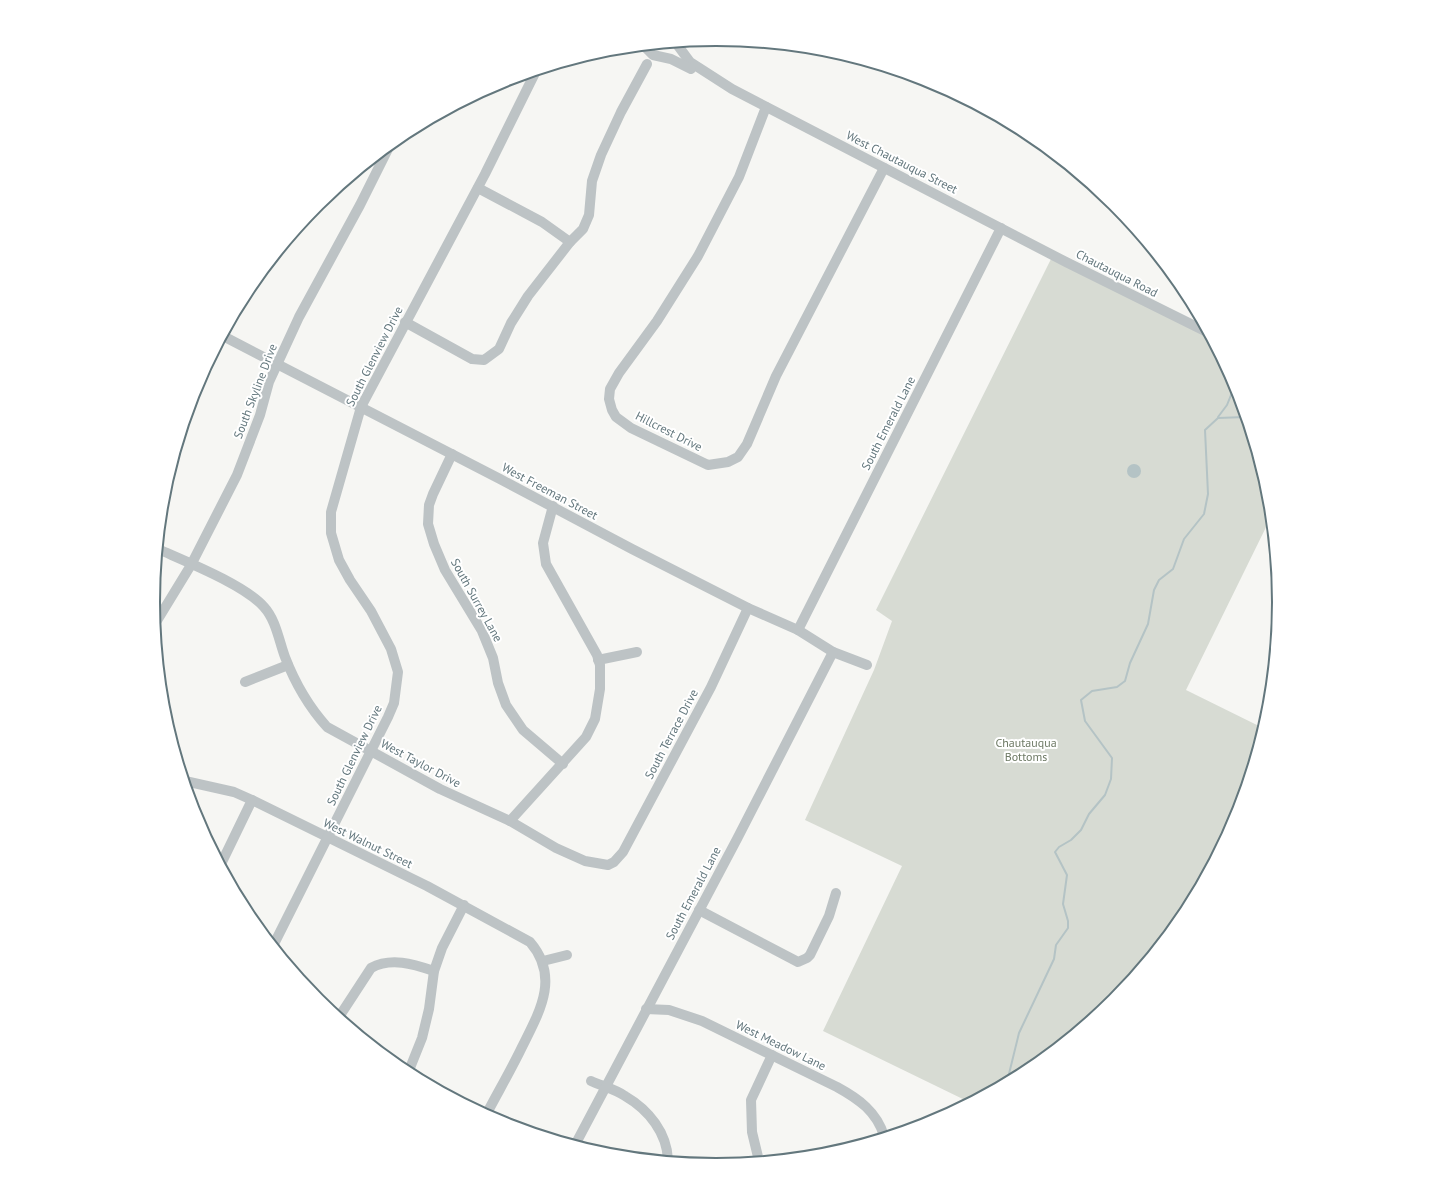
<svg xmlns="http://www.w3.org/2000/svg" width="1432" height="1204" font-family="'PT Sans',sans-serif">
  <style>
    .green { fill: #d7dbd3 }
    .water { fill: #b4c3c5 }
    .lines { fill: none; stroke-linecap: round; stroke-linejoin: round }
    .stream { stroke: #b4c3c5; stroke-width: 2 }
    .minor { stroke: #bdc3c5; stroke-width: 10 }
    .labels { text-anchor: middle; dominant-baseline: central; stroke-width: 4; stroke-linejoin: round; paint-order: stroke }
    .street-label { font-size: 12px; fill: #63777d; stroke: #fff }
    .park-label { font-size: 12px; fill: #6e7a65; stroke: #fff }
    .rim { fill: none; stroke: #63777d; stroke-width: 2 }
  </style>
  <rect width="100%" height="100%" fill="#f6f6f3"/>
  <polygon class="green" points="1053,255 1207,332 1236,387 1268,492 1271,517 1186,690 1263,728 1254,760 1246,775 1249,776 1236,818 1184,915 1114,1000 1029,1070 969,1102 823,1031 902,866 805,820 874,670 892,621 876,610"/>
  <circle class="water" cx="1134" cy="471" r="7"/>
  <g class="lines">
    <g class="stream">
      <polyline points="1218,417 1227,405 1235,385"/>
      <polyline points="1007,1082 1019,1033 1054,959 1056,945 1068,928 1068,921 1063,904 1067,875 1055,852 1059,847 1071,840 1081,830 1089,814 1105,795 1111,779 1112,758 1085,721 1081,700 1092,691 1117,687 1125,681 1130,663 1148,624 1154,590 1159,580 1173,569 1184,539 1204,514 1208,494 1205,430 1218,418 1245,417"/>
    </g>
    <g class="minor">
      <polyline points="676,43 690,62 732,89 1066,262 1207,332"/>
      <polyline points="644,46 653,55 671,59 691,69"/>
      <polyline points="766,107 739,177 698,256 657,321 619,373 610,389 609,399 612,410 616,417 631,428 708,465 728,462 738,457 747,444 776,376 884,168"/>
      <polyline points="478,188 542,222 570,242"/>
      <polyline points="405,322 472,359 484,360 499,349 511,323 528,296 570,242 583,229 589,215 592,181 601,155 621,112 647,64"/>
      <polyline points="223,336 500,479 632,549 748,608 798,630 833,652 867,665"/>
      <polyline points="452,454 433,494 429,505 428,524 434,544 445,570 482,631 493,658 498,683 506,705 523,730 563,764"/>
      <path d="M158,549C187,562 245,585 264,607C276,620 279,641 285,657C295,683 309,707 327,727L440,789L510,821L556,848L585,861L608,865L614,862L623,852L711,687L748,608"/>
      <polyline points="155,624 191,565 237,475 260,415 269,382 299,317 360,205 390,145"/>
      <polyline points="798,630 1001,228"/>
      <polyline points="598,660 637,652"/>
      <polyline points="245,682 288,665"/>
      <path d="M185,781L234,792L252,800L427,886L530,942C560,977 540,1011 522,1047C511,1070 498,1092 486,1115"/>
      <polyline points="510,821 586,737 595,719 600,689 600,665 597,655 546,564 543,543 553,506"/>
      <polyline points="221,864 252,800"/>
      <polyline points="699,910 798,962 807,958 810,955 829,916 836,893"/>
      <polyline points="273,946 388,717 394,703 398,672 391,649 371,611 350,580 339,560 331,533 331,512 361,407 485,174 536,71"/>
      <polyline points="543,961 567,955"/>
      <path d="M646,1009L669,1010L702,1021L837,1087C859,1099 877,1112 884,1136"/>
      <path d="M339,1017L371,968C391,957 413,964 434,971"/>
      <polyline points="408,1073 422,1038 429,1009 434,971 442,948 464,905"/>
      <path d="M591,1081C602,1086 615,1089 625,1096C649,1110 667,1133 668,1160"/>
      <polyline points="575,1145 737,839 833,652"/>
      <polyline points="759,1161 752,1132 751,1100 772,1055"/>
    </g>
  </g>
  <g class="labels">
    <g class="street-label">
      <text transform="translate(902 162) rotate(27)">West Chautauqua Street</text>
      <text transform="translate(1117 273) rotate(27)">Chautauqua Road</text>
      <text transform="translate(374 356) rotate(-63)">South Glenview Drive</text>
      <text transform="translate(255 391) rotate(-69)">South Skyline Drive</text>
      <text transform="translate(888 423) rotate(-63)">South Emerald Lane</text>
      <text transform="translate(669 431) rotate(27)">Hillcrest Drive</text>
      <text transform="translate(550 491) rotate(28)">West Freeman Street</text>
      <text transform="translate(477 600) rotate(61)">South Surrey Lane</text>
      <text transform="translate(671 734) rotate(-62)">South Terrace Drive</text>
      <text transform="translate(354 755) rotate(-64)">South Glenview Drive</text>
      <text transform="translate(421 763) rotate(28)">West Taylor Drive</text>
      <text transform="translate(368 843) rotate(26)">West Walnut Street</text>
      <text transform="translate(693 893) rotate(-62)">South Emerald Lane</text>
      <text transform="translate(781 1045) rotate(26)">West Meadow Lane</text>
    </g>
    <g class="park-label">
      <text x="1026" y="742">Chautauqua<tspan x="1026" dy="14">Bottoms</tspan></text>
    </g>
  </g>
  <path d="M0 0H1432V1204H0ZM160 602a556 556 0 1 1 1112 0a556 556 0 1 1-1112 0Z" fill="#fff" fill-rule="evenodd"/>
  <path class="rim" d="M160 602a556 556 0 1 1 1112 0a556 556 0 1 1-1112 0Z"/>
</svg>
